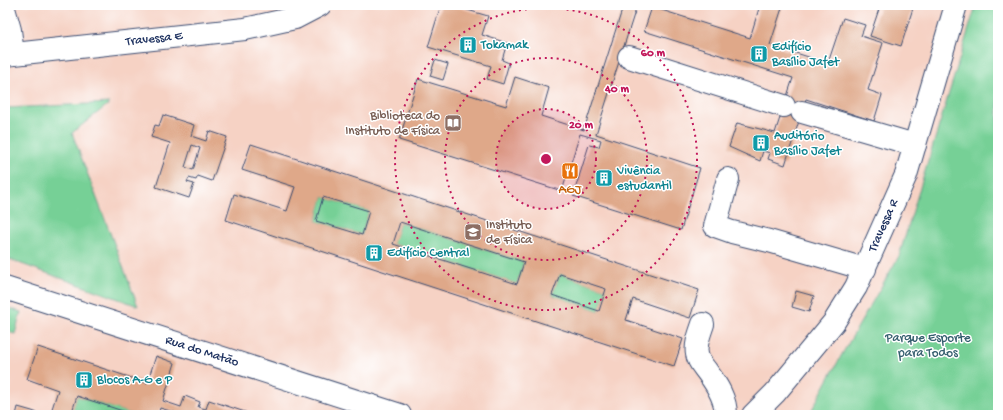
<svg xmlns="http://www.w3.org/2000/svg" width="1003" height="420" font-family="'Gochi Hand',sans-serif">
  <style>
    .built { fill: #f6d2c4 }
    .green { fill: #76d096; stroke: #48807a }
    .building { fill: #dfa889; fill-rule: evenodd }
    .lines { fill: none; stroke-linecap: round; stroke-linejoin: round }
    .minor-casing { stroke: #3c4c71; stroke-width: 24 }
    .minor { stroke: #fff; stroke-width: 22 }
    .ring { fill: none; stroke: #c2185b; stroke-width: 2; stroke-dasharray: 2 4 }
    .labels { text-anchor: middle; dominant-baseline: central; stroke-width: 3; stroke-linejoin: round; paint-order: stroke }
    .street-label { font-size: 13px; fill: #1b2f5e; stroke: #fff }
    .culture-label { font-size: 13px; fill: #0d838f; stroke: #fff; text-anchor: start }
    .education-label { font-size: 13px; fill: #785e54; stroke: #fff; text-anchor: end }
    .food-label { font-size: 13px; fill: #c56008; stroke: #fff }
    .park-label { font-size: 13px; fill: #365f6f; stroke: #fff }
    .centre { fill: #c2185b; stroke: #fff; stroke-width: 2 }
    .ring-label { font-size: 12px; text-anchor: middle; font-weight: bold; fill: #c2185b; stroke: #fff; stroke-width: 3; stroke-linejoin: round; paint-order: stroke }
  </style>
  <rect width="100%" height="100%" fill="#fff"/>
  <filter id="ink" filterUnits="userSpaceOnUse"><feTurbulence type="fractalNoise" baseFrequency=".025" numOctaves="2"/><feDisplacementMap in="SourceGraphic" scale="8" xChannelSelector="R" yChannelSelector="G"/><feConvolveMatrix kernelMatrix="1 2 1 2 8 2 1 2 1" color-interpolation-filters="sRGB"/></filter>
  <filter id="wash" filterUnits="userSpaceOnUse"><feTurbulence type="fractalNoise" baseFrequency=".012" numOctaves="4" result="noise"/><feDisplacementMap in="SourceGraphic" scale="16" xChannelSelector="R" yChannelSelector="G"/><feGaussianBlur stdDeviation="0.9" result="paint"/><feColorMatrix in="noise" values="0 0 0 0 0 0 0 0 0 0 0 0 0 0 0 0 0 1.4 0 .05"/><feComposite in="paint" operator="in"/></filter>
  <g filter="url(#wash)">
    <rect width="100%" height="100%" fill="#f5f0df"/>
    <rect class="built" x="5" y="5" width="993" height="410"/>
    <g class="green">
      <polygon points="976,5 998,5 998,415 809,415 841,356 899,256"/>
      <polygon points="110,103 72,133 138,306 5,258 5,108"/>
      <polygon points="323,197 369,211 362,235 316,221"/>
      <polygon points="400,222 524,262 517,284 393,244"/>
      <polygon points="560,274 606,289 599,311 552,295"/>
      <polygon points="5,307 21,312 15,334 5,331"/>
      <polygon points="77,396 135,415 71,415"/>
    </g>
    <g id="blocks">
      <g class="building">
        <polygon points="441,5 450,5 488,16 482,35 507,43 502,60 509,63 503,84 487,79 491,66 428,47"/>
        <polygon points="614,5 637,5 596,134 700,168 681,230 573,196 589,145 599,147 601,140 580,134 562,191 399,140 418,79 506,106 515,77 549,88 541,116 584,130 622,10 613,7"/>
        <polygon points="760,5 783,5 770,45 828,63 843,18 865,25 861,36 883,43 868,90 882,95 874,121 806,99 785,165 768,159 770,153 763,151 760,161 729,147 737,123 775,133 793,78 644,31 652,7 750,38"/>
        <polygon points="878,5 914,5 901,46 870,36 879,9 877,8"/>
        <polygon points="435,60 448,64 443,80 430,76"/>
        <path d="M163,115L194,125L191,136L206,141L209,131L227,137L212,181L198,176L196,180L189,178L187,182L194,184L189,198L156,187L170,143L151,137L155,125L159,126ZM192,145L200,148L193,170L185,167Z"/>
        <path d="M251,144L699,290L690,318L633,299L626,320L683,339L674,366L226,220L234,194L287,211L295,187L242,170ZM323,197L369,211L362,235L316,221ZM400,222L524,262L517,284L393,244ZM560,274L606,289L599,311L552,295Z"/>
        <polygon points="796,291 814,296 809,312 792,307"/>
        <polygon points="38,347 147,383 156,356 175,363 163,401 181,407 185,396 200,402 198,407 206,409 209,400 254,415 176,415 177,413 160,408 158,415 135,415 77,396 71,415 50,415 58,390 27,379"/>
        <polygon points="18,407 32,411 43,415 16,415"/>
      </g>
    </g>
  </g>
  <g filter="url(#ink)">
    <use href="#blocks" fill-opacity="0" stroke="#3c4c71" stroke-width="1"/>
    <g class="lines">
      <defs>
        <g id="minor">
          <polyline points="5,12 10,30 13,54"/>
          <path id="s1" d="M5,55L245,29L295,18L320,5"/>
          <polyline points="629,57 784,106"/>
          <polyline points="802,112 915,145"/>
          <polyline points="728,179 715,226 732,232 769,241 865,269"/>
          <path id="s2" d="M5,288L400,415"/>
          <path d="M703,324C700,333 695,345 697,354C698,362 704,367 708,373C717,385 726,399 726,415"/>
          <path id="s3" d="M753,415L775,393L834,322L856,287L906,175L956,5"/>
        </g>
      </defs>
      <use href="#minor" class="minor-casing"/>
      <use href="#minor" class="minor"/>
    </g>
  </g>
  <circle cx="546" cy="159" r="50" fill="#c2185b" fill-opacity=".12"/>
  <g class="ring">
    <circle cx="546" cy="159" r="50"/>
    <circle cx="546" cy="159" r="101"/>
    <circle cx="546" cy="159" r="151"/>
  </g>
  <defs>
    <symbol id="building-square" viewBox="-11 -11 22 22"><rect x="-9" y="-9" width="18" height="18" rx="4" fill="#0f9aa8" stroke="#fff"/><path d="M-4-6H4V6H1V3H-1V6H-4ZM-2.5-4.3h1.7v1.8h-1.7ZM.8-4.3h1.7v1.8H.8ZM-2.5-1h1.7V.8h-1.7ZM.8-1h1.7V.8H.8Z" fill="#fff"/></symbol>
    <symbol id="library-square" viewBox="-11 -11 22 22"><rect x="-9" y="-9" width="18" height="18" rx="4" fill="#8d6e63" stroke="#fff"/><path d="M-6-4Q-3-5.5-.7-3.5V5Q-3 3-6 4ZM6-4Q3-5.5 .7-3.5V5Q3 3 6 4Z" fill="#fff"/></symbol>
    <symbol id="restaurant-square" viewBox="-11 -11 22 22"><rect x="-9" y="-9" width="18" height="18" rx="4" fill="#e8710a" stroke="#fff"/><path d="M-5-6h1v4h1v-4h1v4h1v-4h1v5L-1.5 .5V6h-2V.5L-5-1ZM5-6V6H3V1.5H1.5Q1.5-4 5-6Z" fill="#fff"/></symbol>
    <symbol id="university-square" viewBox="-11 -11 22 22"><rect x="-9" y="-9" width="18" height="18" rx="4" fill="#8d6e63" stroke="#fff"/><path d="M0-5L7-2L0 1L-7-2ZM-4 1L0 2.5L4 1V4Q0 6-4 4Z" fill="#fff"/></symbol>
  </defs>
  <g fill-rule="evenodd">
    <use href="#building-square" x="458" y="35" width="20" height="20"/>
    <use href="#building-square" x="749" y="44" width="20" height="20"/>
    <use href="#library-square" x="443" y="113" width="20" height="20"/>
    <use href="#building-square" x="751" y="133" width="20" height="20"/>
    <use href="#restaurant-square" x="560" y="161" width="20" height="20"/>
    <use href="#building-square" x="594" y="168" width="20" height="20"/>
    <use href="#university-square" x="463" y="222" width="20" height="20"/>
    <use href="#building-square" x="364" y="243" width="20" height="20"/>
    <use href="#building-square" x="74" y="370" width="20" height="20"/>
  </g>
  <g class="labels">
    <g class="street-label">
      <text stroke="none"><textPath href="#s1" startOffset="150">Travessa E</textPath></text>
      <text stroke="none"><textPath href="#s3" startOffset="232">Travessa R</textPath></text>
      <text stroke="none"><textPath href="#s2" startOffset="207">Rua do Matão</textPath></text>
    </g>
    <g class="culture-label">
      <text x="481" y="45">Tokamak</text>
      <text x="772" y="47">Edifício<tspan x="772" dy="15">Basílio Jafet</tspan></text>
      <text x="774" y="136">Auditório<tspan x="774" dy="15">Basílio Jafet</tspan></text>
      <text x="617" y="171">Vivência<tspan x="617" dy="15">estudantil</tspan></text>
      <text x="387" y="253">Edifício Central</text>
      <text x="97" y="380">Blocos A-G e P</text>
    </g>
    <g class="education-label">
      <text x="440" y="116">Biblioteca do<tspan x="440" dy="15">Instituto de Física</tspan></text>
      <text x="486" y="225" text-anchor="start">Instituto<tspan x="486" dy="15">de Física</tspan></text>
    </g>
    <g class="food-label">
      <text x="570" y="190">AGJ</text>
    </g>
    <g class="park-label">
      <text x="928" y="338">Parque Esporte<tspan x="928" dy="15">para Todos</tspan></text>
    </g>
  </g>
  <circle cx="546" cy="159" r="6" class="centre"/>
  <g class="ring-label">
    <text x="653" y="56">60 m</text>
    <text x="617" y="92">40 m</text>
    <text x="581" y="128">20 m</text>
  </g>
  <rect width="1003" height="420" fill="none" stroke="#fff" stroke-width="20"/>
</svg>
